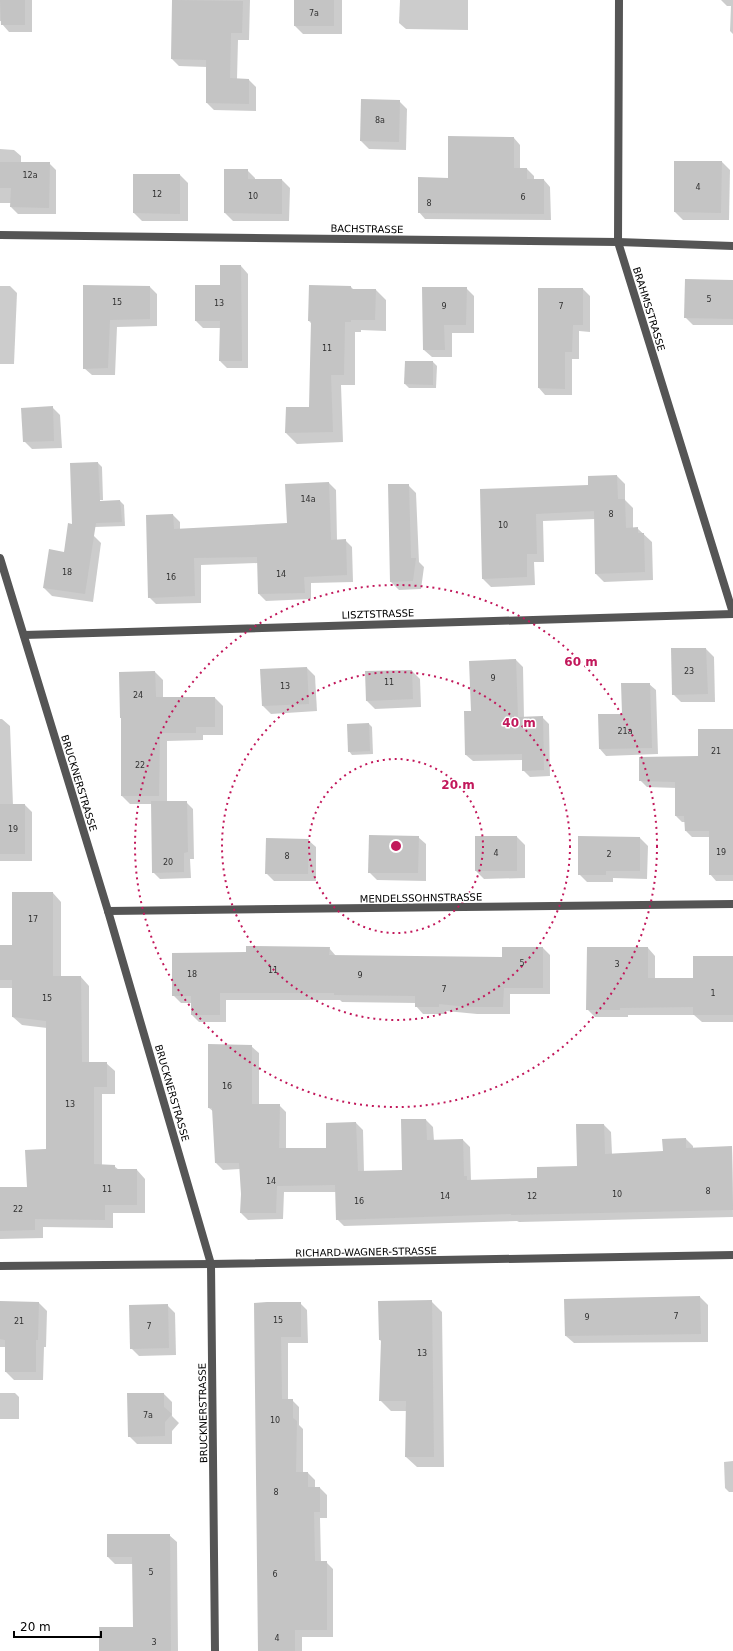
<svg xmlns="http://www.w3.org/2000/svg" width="733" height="1651" font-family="'DejaVu Sans',sans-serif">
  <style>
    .shadow { fill: #0003 }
    .building { fill: #c4c4c4 }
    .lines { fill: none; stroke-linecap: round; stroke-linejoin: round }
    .street { stroke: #555; stroke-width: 8 }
    .ring { fill: none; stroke: #c2185b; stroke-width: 2; stroke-dasharray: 2 4 }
    .labels { text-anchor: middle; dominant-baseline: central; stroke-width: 3; stroke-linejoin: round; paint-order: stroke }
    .number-label { font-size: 8px; fill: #313131 }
    .street-label { font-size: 10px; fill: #000; stroke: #fff }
    .centre { fill: #c2185b; stroke: #fff; stroke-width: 2 }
    .ring-label { font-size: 12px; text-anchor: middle; font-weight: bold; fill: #c2185b; stroke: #fff; stroke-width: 3; stroke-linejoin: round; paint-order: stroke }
  </style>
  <rect width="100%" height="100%" fill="#fff"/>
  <g class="shadow">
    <polygon points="0,0 32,0 32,32 9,32 2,24 2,21 0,21"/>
    <polygon points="173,0 250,0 249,40 238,40 237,79 249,80 256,87 256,111 214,110 207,103 207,67 179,66 172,59"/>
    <polygon points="295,0 342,0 342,34 303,34 295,26"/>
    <polygon points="400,0 468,0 468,30 406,29 399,23"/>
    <polygon points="721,0 733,0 733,34 730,31 731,6 727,6"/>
    <polygon points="399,101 407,109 406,150 369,149 361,141"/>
    <polygon points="514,138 520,145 520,169 527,169 534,176 534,180 544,180 550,187 551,220 425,219 419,212 449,179"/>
    <polygon points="0,149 14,150 21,156 21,163 49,163 56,170 56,214 18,214 11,207 11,203 0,203"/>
    <polygon points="722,162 730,170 729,220 683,220 675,212"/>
    <polygon points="247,170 255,178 255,180 282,180 290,188 289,221 233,221 225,213"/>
    <polygon points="180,175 188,183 188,221 142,221 134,213"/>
    <polygon points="241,266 248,274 248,368 227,368 220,361 221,328 203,328 196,321 221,286"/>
    <polygon points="733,281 733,325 693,325 685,317"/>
    <polygon points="0,286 10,286 17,293 14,364 0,364"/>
    <polygon points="84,286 150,287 157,294 157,326 117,327 115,375 92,375 84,368"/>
    <polygon points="310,286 351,287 354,290 376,290 386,300 386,331 361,330 361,332 355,332 355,385 341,385 343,442 297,444 286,433 310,408 312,324 309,321"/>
    <polygon points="466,288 474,296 474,333 452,333 452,357 432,357 424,350"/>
    <polygon points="539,289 583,289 590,296 590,332 579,331 579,359 572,359 572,395 545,395 539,388"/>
    <polygon points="433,362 437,366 436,388 409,388 405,384"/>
    <polygon points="52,407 60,415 62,448 32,449 24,441"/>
    <polygon points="98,463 102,467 103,500 76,500"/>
    <polygon points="617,476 625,484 625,500 633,508 633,528 637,528 652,542 653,580 604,582 596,574 595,519 543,521 544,562 534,562 535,585 491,587 483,579 481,490 589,486"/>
    <polygon points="329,483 336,490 337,540 345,540 352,547 353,582 311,583 311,599 266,601 259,594 258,563 201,565 201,603 156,604 149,597 173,515 180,522 180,530 288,524"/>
    <polygon points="408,485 416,493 419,562 424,567 421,589 399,590 391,582"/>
    <polygon points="120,501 124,505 125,526 95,527 91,503"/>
    <polygon points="93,535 101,543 93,602 52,596 44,588"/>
    <polygon points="706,649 714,657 715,702 681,702 673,694"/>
    <polygon points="516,660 523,667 524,718 542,717 549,724 550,776 530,777 523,770 523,760 473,761 466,755 472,712"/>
    <polygon points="307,668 315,676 317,711 271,714 263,706"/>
    <polygon points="412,671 420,679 421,707 375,709 367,701"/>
    <polygon points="155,672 163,680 163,698 215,698 223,706 223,735 203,735 203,740 167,741 167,802 186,802 193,809 194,859 190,859 191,878 160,879 153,872 152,804 130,804 122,796 122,720 121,718"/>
    <polygon points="649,684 656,690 658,754 606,756 600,749 599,715 623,715"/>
    <polygon points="0,719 2,719 10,726 13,805 25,805 32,812 32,861 0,861"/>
    <polygon points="369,724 372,727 373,754 352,755 349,751"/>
    <polygon points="733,730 733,881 716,881 710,874 710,837 692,837 686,831 685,822 682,822 676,816 676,788 647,787 640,780 699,757"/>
    <polygon points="418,837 426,844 426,881 377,880 369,872"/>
    <polygon points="517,837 525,845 525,878 484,879 476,871"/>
    <polygon points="640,838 648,846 647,879 613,878 613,882 587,882 579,874"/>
    <polygon points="308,840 316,847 316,881 274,881 266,873"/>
    <polygon points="53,893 61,902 61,977 81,977 89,986 89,1063 106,1063 115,1071 115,1094 102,1094 102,1165 114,1166 119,1170 137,1170 145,1179 145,1213 113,1213 113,1228 43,1227 43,1238 0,1239 0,1188 28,1188 47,1150 47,1028 22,1025 13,1017 13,988 0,988 0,946 13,946"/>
    <polygon points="329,948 336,956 503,958 543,948 550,955 550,994 510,994 510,1014 477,1014 446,1011 446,1014 423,1014 416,1006 416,1003 342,1002 340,1000 226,1000 226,1022 199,1022 192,1015 192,1003 181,1003 173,995 247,953"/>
    <polygon points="648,948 655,956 655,979 694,979 733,957 733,1022 702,1022 694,1015 628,1015 628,1017 595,1017 587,1009"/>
    <polygon points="251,1046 259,1053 259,1105 279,1105 286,1112 286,1149 327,1149 356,1123 363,1130 364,1172 403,1171 402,1120 426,1120 433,1127 434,1141 463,1140 470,1147 471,1181 538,1179 578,1167 604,1125 611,1132 612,1154 664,1152 686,1139 693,1146 693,1149 732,1148 733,1217 519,1222 517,1221 344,1226 337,1219 336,1192 284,1192 283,1219 248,1220 241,1213 242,1194 240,1169 223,1170 216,1163 214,1112 209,1108"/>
    <polygon points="700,1297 708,1305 708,1342 574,1343 566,1336"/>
    <polygon points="431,1301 442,1312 444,1467 417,1467 406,1457 407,1411 391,1411 380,1400 382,1342 380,1340"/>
    <polygon points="0,1302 39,1303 47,1311 46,1347 44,1347 43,1380 14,1380 6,1372 6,1347 0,1347"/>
    <polygon points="300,1303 307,1310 308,1343 288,1343 288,1400 292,1400 299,1407 299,1425 303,1429 303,1473 308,1473 315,1480 315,1488 320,1488 327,1495 327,1518 320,1518 321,1562 326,1562 333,1569 333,1637 302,1637 302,1651 259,1651 255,1304"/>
    <polygon points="167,1305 175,1313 176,1355 139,1356 131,1348"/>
    <polygon points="0,1393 15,1393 19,1397 19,1419 0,1419"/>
    <polygon points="164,1394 172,1402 172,1416 179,1423 172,1431 172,1444 137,1444 129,1436"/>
    <polygon points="733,1461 733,1492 729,1492 725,1488 724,1462"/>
    <polygon points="108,1535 169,1535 177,1542 178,1651 100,1651 134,1628 133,1564 115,1564 108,1557"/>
  </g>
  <g class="building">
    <polygon points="0,0 25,0 25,25 1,25"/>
    <polygon points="172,0 243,1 242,33 231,33 230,78 249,79 249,104 206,103 206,60 171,59"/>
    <rect x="294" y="0" width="40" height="26"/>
    <polygon points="361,99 400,100 399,142 360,141"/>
    <polygon points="448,136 514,137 514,168 527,168 527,179 544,179 544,214 418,213 418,177 448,178"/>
    <polygon points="674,161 722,161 721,213 674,212"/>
    <polygon points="0,162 50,162 49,208 10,207 11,188 0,188"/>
    <polygon points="224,169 248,169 248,179 282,179 282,214 224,213"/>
    <polygon points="133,174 180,174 180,214 133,213"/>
    <polygon points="220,265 241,265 242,361 219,361 220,321 195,321 195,285 220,285"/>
    <polygon points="685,279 733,280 733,319 684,318"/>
    <polygon points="83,285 150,286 150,319 110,320 108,368 83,369"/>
    <polygon points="309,285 351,286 351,289 376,289 375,320 351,320 351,322 345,322 344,375 331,375 333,432 285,433 286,407 309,407 311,321 308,321"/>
    <polygon points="422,287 467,287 466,325 444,325 445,350 423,350"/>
    <polygon points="538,288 583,288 583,325 573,325 572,352 565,352 565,389 538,388"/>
    <polygon points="405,361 433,361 433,385 404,384"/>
    <polygon points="53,406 54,441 23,442 21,408"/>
    <polygon points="98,462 100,501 120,500 122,522 96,523 85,594 43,588 49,549 64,552 68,523 72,524 70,463"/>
    <polygon points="617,475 618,499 625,499 626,528 638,527 638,533 644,533 645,572 595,574 594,511 536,514 537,554 527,554 527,577 482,579 480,489 588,485 588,476"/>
    <polygon points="329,482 331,540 346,539 347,575 304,577 305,593 258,594 257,557 194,558 195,596 148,598 146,515 173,514 174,529 287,523 285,484"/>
    <polygon points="388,484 409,484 411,558 416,558 413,581 390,582"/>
    <polygon points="671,648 706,648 708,694 672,695"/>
    <polygon points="516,659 518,717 543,716 544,770 522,771 522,754 465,755 464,711 471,711 469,661"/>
    <polygon points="307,667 309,704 262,706 260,669"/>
    <polygon points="412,670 413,699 366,701 365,671"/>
    <polygon points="155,671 156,697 215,697 215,727 196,727 196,733 160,733 159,796 121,796 121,718 120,718 119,672"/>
    <polygon points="621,683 650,683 652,748 599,749 598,714 622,714"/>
    <polygon points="369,723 370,751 348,752 347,724"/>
    <polygon points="698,729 733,729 733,875 709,875 709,831 685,831 684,816 675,816 675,782 639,781 639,757 698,756"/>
    <polygon points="151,801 187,801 188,852 184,853 184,872 152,873"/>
    <rect x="0" y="804" width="25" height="50"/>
    <polygon points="369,835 419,836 418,873 368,873"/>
    <rect x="475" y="836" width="42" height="35"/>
    <polygon points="578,836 640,837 640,871 606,871 606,875 578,875"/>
    <polygon points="266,838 309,839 308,874 265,874"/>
    <polygon points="12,892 53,892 53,976 81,976 82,1062 107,1062 107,1087 94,1087 94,1164 115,1165 115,1169 137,1169 137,1205 105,1205 105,1220 35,1219 35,1230 0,1231 0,1187 27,1187 25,1150 46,1149 46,1021 12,1017 12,980 0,980 0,945 12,945"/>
    <polygon points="246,946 330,947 329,955 502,957 502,947 543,947 543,988 504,988 503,1007 469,1007 439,1004 439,1007 415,1007 415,996 334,995 334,993 220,993 220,1015 191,1015 191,996 172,996 172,953 246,952"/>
    <polygon points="587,947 648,947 648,978 693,978 693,956 733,956 733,1015 693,1015 693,1007 620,1008 620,1010 586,1010"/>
    <polygon points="208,1044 252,1045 252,1104 280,1104 279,1148 326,1148 326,1123 356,1122 358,1171 402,1170 401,1119 426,1119 427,1140 463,1139 464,1176 467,1176 467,1180 537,1178 537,1167 577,1166 576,1124 604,1124 605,1154 663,1151 662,1139 686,1138 686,1148 732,1146 733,1210 511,1215 511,1214 336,1220 335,1185 277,1186 276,1213 240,1213 241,1194 239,1163 215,1163 212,1108 208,1108"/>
    <polygon points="700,1296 701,1334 565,1336 564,1299"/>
    <polygon points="432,1300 434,1457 405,1457 406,1401 379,1401 381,1340 379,1340 378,1301"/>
    <polygon points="0,1301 39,1302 38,1340 36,1340 36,1372 5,1372 5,1340 0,1339"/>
    <polygon points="267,1302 301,1302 301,1337 281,1337 282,1399 293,1399 293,1418 297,1421 296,1472 308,1472 308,1487 320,1487 320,1512 314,1512 315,1561 327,1561 327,1630 295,1630 295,1651 258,1651 254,1303"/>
    <polygon points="168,1304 169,1348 130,1349 129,1305"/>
    <polygon points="127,1393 164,1393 164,1407 172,1414 165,1422 165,1436 128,1437"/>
    <polygon points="107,1534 170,1534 171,1651 99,1651 99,1627 133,1627 132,1557 107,1557"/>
  </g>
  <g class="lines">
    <g class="street">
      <polyline points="619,0 618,242 733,613"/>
      <polyline points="0,235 618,242 733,246"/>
      <polyline points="0,558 108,911 211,1264 215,1651"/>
      <polyline points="24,635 733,614"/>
      <polyline points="108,911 733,904"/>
      <polyline points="0,1266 211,1264 733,1255"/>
    </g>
  </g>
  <g class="ring">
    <circle cx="396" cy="846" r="87"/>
    <circle cx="396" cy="846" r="174"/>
    <circle cx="396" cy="846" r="261"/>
  </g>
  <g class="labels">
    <g class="number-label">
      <text x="314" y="13">7a</text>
      <text x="380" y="120">8a</text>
      <text x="30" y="175">12a</text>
      <text x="698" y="187">4</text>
      <text x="157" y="194">12</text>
      <text x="253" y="196">10</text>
      <text x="523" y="197">6</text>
      <text x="429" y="203">8</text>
      <text x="709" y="299">5</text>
      <text x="117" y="302">15</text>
      <text x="219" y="303">13</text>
      <text x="444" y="306">9</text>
      <text x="561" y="306">7</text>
      <text x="327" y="348">11</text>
      <text x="308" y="499">14a</text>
      <text x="611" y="514">8</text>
      <text x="503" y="525">10</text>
      <text x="67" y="572">18</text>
      <text x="281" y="574">14</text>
      <text x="171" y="577">16</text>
      <text x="689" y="671">23</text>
      <text x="493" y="678">9</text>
      <text x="389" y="682">11</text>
      <text x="285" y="686">13</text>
      <text x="138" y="695">24</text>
      <text x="625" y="731">21a</text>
      <text x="716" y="751">21</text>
      <text x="140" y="765">22</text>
      <text x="13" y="829">19</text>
      <text x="721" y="852">19</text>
      <text x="496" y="853">4</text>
      <text x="609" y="854">2</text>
      <text x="287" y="856">8</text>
      <text x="168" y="862">20</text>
      <text x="33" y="919">17</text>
      <text x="522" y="963">5</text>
      <text x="617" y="964">3</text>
      <text x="273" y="970">11</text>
      <text x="192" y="974">18</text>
      <text x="360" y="975">9</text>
      <text x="444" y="989">7</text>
      <text x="713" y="993">1</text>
      <text x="47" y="998">15</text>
      <text x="227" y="1086">16</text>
      <text x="70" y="1104">13</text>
      <text x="271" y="1181">14</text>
      <text x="107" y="1189">11</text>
      <text x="708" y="1191">8</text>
      <text x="617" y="1194">10</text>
      <text x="445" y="1196">14</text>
      <text x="532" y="1196">12</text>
      <text x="359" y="1201">16</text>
      <text x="18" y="1209">22</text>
      <text x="676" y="1316">7</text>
      <text x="587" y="1317">9</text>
      <text x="278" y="1320">15</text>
      <text x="19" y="1321">21</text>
      <text x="149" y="1326">7</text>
      <text x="422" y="1353">13</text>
      <text x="148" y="1415">7a</text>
      <text x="275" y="1420">10</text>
      <text x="276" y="1492">8</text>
      <text x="151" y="1572">5</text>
      <text x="275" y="1574">6</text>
      <text x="277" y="1638">4</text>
      <text x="154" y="1642">3</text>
    </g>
    <g class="street-label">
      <text transform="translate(367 229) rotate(1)">BACHSTRASSE</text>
      <text transform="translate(649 309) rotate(73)">BRAHMSSTRASSE</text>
      <text transform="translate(378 614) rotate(-2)">LISZTSTRASSE</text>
      <text transform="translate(79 783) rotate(73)">BRUCKNERSTRASSE</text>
      <text transform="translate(421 898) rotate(-1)">MENDELSSOHNSTRASSE</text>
      <text transform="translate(172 1093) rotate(74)">BRUCKNERSTRASSE</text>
      <text transform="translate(366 1252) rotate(-1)">RICHARD-WAGNER-STRASSE</text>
      <text transform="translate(203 1413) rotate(-91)">BRUCKNERSTRASSE</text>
    </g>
  </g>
  <circle cx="396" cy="846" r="6" class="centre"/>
  <g class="ring-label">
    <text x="581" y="666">60 m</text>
    <text x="519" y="727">40 m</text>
    <text x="458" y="789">20 m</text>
  </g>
  <path d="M14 1631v6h87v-6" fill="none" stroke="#000000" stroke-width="2"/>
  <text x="20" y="1631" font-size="12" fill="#000000" stroke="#ffffff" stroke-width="3" paint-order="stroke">20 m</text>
</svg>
